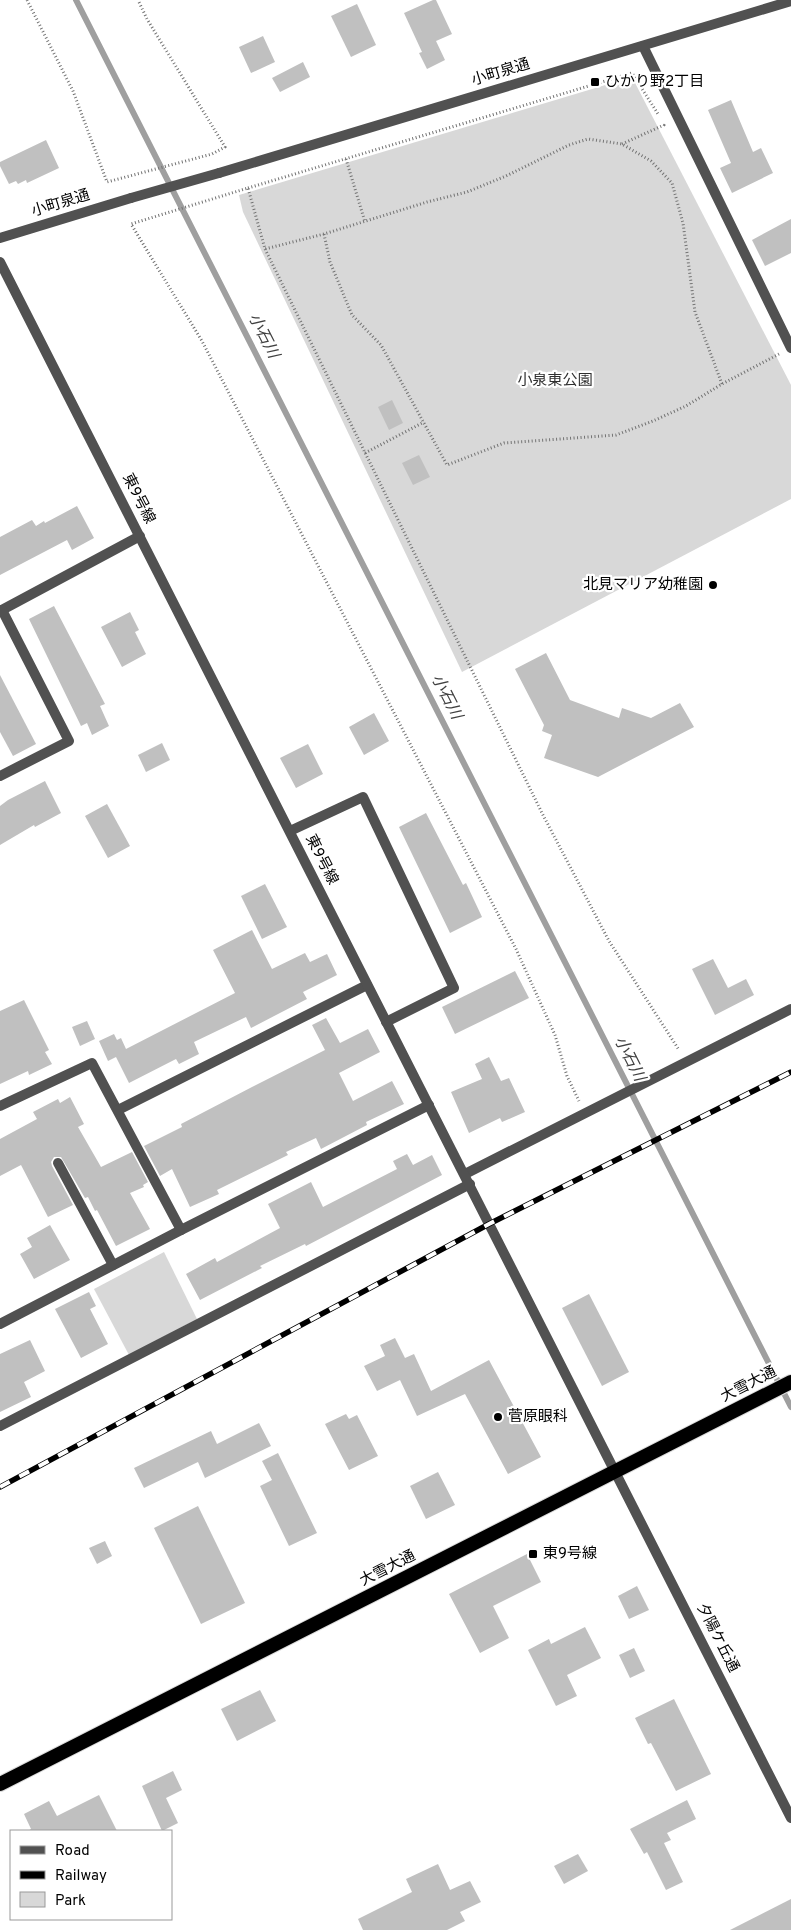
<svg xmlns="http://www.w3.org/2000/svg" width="791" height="1930" font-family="Overpass,'Noto Sans JP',sans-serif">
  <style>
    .green { fill: #d8d8d8 }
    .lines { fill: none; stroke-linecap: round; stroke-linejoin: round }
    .stream { stroke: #9f9f9f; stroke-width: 6 }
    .building { fill: #c0c0c0 }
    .trunk-casing { stroke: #dbdbdb; stroke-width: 16 }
    .path { stroke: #737373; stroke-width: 3; stroke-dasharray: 1 2.5; stroke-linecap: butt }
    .service { stroke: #515151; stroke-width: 10 }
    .minor { stroke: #515151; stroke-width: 10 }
    .tertiary { stroke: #515151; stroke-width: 10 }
    .trunk { stroke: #000; stroke-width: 14 }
    .rail-casing { stroke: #000; stroke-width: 5.5 }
    .rail { stroke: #fff; stroke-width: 4; stroke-dasharray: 11; stroke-linecap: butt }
    .poi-dot { fill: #000; stroke: #fff; stroke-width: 2 }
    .labels { text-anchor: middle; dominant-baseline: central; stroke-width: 4.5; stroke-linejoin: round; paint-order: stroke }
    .street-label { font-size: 15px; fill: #000; stroke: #fff }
    .poi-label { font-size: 15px; fill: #000; stroke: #fff; text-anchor: start }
    .park-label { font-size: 15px; fill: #2f2f2f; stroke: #fff }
    .water-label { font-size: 16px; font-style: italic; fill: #404040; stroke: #fff }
  </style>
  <rect width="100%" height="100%" fill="#fff"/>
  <g class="green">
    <polygon points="632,77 791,385 791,499 462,672 243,212 239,195"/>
    <polygon points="164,1252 197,1319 129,1355 94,1289"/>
  </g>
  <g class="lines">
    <polyline class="stream" points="76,0 791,1407"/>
  </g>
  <g class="building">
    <polygon points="433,0 436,0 452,34 436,41 445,60 427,69 419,53 422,52 404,13"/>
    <polygon points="357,4 376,45 351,57 331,16"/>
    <polygon points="263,36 275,62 251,73 239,47"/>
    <polygon points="303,62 310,77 280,92 272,78"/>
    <polygon points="731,100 753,152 761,148 773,173 732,193 720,168 731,163 708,110"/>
    <polygon points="46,140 59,168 27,183 26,180 18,184 16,181 9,184 0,166 0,162"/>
    <polygon points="791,219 791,253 765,266 752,240"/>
    <polygon points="392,400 403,423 389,430 378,407"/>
    <polygon points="419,455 430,477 413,485 402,463"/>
    <polygon points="77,506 94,538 72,550 67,540 0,575 0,537 32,520 36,526 44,521 45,523"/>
    <polygon points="54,606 105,704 100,706 109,726 92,735 87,723 81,726 29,619"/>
    <polygon points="130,612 139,630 135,632 146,654 122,667 101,627"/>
    <polygon points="546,653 570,700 619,718 622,708 651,718 680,703 694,727 598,777 544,758 552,735 542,731 544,725 515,669"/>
    <polygon points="0,675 36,744 13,756 0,732"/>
    <polygon points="374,713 389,741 364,755 349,727"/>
    <polygon points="162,743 170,760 146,772 138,755"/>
    <polygon points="308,744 323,774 296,788 280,758"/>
    <polygon points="45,781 61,813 35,827 34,825 0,845 0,806 8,800"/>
    <polygon points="107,804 130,846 108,858 85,816"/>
    <polygon points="426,813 463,885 466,883 482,917 450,933 399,827"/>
    <polygon points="265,884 287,927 262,939 241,896"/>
    <polygon points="252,930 272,969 305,953 310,962 327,954 337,975 303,992 307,999 251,1028 246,1017 194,1042 199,1054 179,1064 176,1059 129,1083 116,1057 108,1061 99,1041 114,1034 117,1040 121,1038 126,1049 235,993 213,950"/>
    <polygon points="713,959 728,988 746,979 754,995 715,1015 692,969"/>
    <polygon points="515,971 529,998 455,1034 442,1007"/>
    <polygon points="24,1000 49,1050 45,1052 52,1064 29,1075 28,1071 0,1084 0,1011"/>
    <polygon points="326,1018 340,1043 368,1029 380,1052 339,1073 353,1101 392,1081 404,1104 366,1122 367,1125 321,1149 316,1138 286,1152 288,1155 217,1190 219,1194 190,1207 172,1169 160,1176 144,1146 182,1127 181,1124 252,1087 325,1050 312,1025"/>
    <polygon points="87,1021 95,1039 80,1046 72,1027"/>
    <polygon points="489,1057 501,1081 509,1078 525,1112 502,1122 500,1118 469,1133 451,1092 482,1079 475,1064"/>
    <polygon points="70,1097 84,1124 78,1127 101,1167 132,1152 148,1182 143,1185 144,1187 130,1193 150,1229 116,1246 97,1210 95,1211 88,1197 85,1198 61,1157 54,1157 51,1162 52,1166 73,1205 48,1217 21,1165 0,1176 0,1139 37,1119 33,1112 58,1099 60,1103"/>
    <polygon points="407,1154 413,1165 432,1155 442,1175 306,1246 305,1244 260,1266 262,1268 200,1300 186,1274 215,1258 217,1262 280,1228 268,1204 311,1182 323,1207 397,1169 393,1161"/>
    <polygon points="50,1225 70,1260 34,1279 20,1254 32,1247 27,1238"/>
    <polygon points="89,1292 96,1306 90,1309 108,1344 81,1358 55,1309"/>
    <polygon points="589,1294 629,1372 602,1386 562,1308"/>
    <polygon points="395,1338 405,1358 414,1354 431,1391 489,1360 541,1457 508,1474 465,1394 417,1416 400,1380 377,1391 364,1366 385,1356 380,1345"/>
    <polygon points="30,1340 45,1371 24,1382 31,1397 0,1412 0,1354"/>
    <polygon points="346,1414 349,1419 357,1415 378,1456 349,1470 325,1424"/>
    <polygon points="259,1423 271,1446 205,1478 198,1462 144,1488 134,1468 211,1431 217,1444"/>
    <polygon points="278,1453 317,1533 289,1546 260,1486 272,1480 262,1461"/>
    <polygon points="438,1472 455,1505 426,1519 410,1486"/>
    <polygon points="198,1506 245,1603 201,1624 154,1528"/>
    <polygon points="105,1541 112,1556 97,1564 89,1548"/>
    <polygon points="527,1554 541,1582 493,1606 509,1638 480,1653 449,1594"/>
    <polygon points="637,1586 649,1610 629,1619 618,1596"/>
    <polygon points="585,1627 601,1658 567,1675 577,1696 556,1706 528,1650 549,1639 551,1644"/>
    <polygon points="634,1648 645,1671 630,1678 619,1655"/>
    <polygon points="260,1690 276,1721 237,1741 221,1709"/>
    <polygon points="674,1699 711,1774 676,1791 651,1743 648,1744 635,1718"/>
    <polygon points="173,1771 182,1790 166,1798 178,1823 162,1831 142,1786"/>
    <polygon points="99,1795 117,1831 28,1831 31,1829 24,1814 49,1801 57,1816"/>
    <polygon points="687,1800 696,1819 667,1833 671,1840 664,1843 683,1882 666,1890 647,1852 644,1854 630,1829"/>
    <polygon points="578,1854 588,1871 564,1884 554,1866"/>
    <polygon points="438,1864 450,1890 470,1881 481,1902 460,1912 465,1921 447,1930 363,1930 358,1919 412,1892 406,1879"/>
    <polygon points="791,1899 791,1930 730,1930"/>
  </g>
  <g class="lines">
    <defs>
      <polyline id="trunk" points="0,1784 791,1382"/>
    </defs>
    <use href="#trunk" class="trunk-casing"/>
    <g class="path">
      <polyline points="27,0 73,91 107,182 212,154 225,147 147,19 138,0"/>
      <polyline points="622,144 664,125 663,124"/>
      <polyline points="346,159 365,222"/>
      <polyline points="248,188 632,73 658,114"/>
      <polyline points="324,234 265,249 248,188 131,224 202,341 516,949 555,1035 567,1076 579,1101"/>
      <polyline points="265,249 543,815 609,941 679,1050"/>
      <polyline points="722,384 695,312 683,223 672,183 651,161 622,144 588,139 569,145 506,176 467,192 427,202 324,234 330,262 352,315 381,345 447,465 504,443 616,435 653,421 686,406 722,384 779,354"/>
      <polyline points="365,453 424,422"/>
    </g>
    <g class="service">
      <polyline points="58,1163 113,1265"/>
      <polyline points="0,1426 470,1184"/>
    </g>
    <g class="minor">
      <polyline points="643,46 791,348"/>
      <polyline points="131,198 219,173"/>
      <polyline points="0,611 140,536"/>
      <polyline points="0,776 69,741 2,610"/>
      <polyline points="290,831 363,797 454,988 386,1022"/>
      <polyline points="0,1106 92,1063 181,1230"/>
      <polyline points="118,1110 367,985"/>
      <polyline points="465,1174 791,1009"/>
      <polyline points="0,1324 181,1230 429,1105"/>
    </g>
    <g class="tertiary">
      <polyline points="219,173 791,1"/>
      <polyline points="0,238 131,198"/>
      <polyline points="0,262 791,1818"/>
    </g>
    <use href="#trunk" class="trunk"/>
    <defs>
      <polyline id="rail" points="0,1487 489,1224 791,1072"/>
    </defs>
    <use href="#rail" class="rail-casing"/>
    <use href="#rail" class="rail"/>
  </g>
  <g class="poi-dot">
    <rect x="590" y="77" width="10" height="10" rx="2.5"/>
    <circle cx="713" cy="585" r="5"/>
    <circle cx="498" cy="1417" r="5"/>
    <rect x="528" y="1549" width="10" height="10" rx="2.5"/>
  </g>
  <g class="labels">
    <g class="street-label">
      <text transform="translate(501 73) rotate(-17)">小町泉通</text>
      <text transform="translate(61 204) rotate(-17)">小町泉通</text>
      <text transform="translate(138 499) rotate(63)">東9号線</text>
      <text transform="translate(321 860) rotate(63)">東9号線</text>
      <text transform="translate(749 1385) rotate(-27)">大雪大通</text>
      <text transform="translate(388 1569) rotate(-27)">大雪大通</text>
      <text transform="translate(717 1638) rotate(63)">夕陽ケ丘通</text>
    </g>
    <g class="poi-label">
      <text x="605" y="82">ひかり野2丁目</text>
      <text x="703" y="585" text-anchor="end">北見マリア幼稚園</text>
      <text x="508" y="1417">菅原眼科</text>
      <text x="543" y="1554">東9号線</text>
    </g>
    <g class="park-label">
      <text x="555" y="381">小泉東公園</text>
    </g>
    <g class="water-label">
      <text transform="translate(263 336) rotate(63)">小石川</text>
      <text transform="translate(446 697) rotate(63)">小石川</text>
      <text transform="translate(629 1059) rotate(63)">小石川</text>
    </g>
  </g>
  <rect x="10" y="1830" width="162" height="90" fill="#ffffff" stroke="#999999"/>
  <rect x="20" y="1846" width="25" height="8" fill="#515151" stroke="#999999"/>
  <text x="55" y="1855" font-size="15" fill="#000000">Road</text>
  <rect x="20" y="1871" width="25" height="8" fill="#000000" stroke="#999999"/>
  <text x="55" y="1880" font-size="15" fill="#000000">Railway</text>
  <rect x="20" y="1892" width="25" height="15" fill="#d8d8d8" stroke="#999999"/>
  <text x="55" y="1905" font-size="15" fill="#000000">Park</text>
</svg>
